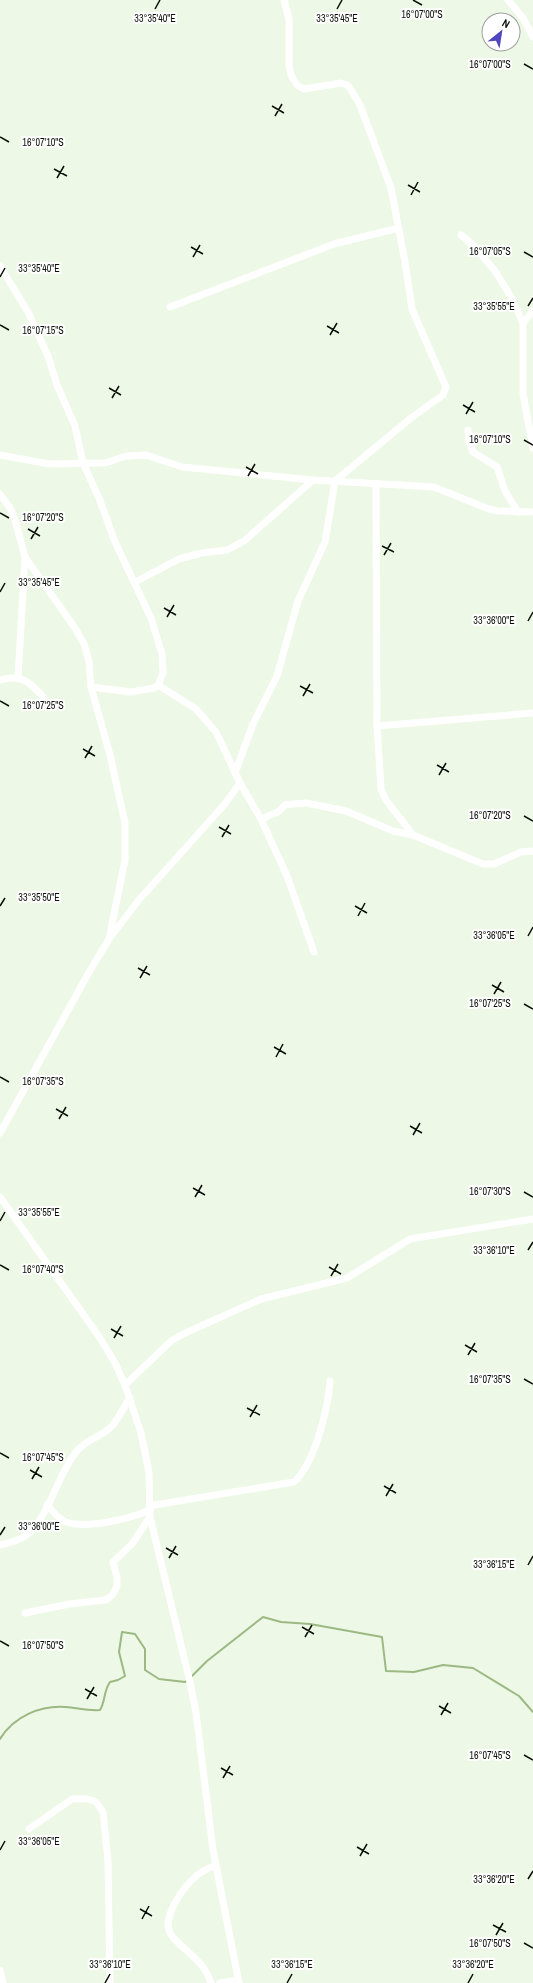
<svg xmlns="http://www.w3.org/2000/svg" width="533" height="1983" font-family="'Archivo Narrow',sans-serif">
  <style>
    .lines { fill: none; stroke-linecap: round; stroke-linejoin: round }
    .stream { stroke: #9cb984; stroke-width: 2 }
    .minor { stroke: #fff; stroke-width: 7 }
    .ticks { fill: none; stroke: #0b0f09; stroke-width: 1.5 }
    .ticks-label { font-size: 10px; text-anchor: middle; fill: #0b0f09; stroke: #fff; stroke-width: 4; stroke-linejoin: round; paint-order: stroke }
  </style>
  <rect width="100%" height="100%" fill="#eef8e6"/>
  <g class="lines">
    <g class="stream">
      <polyline points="191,1677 207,1661 263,1617 281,1622 310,1624 382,1637 386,1671 414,1672 443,1665 473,1668 519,1696 533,1712"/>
      <path d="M0,1739C14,1716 41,1705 66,1707C78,1708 88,1711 100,1710C106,1700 103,1692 110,1682L118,1680L125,1676L119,1652L122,1632L135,1634L145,1649V1670L159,1679L185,1682L188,1680"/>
    </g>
    <g class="minor">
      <polyline points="508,0 523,18 533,37"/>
      <polyline points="461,235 474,246 495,271 511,297 523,323 523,394 533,448"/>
      <polyline points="0,266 28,312 48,356 57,385 75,426 83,463 99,498 115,542 151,618 162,654 163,673 158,685 154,688 131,692 91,687"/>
      <polyline points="170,307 334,244 399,228"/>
      <polyline points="523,323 533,311"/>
      <polyline points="468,430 469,441 473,452 497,467 505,491 518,512"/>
      <polyline points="0,455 49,464 105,463 126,456 146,455 182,467 313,480 434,487 489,509 498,511 533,512"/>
      <polyline points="376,484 377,726 381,789 386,800 413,835"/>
      <polyline points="0,494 10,508 15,520 25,557 75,628 84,644 89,661 91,687 110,755 125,823 125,860 109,939"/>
      <polyline points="135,582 179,559 202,553 227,550 244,541 313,480"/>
      <polyline points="18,677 25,557"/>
      <path d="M0,680C22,674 30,682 44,698"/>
      <polyline points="158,685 196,709 216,732 240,783 261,819 287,876 314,952"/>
      <polyline points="377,726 533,713"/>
      <polyline points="235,773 253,724 277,676 298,601 325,542 335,481 411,418 443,395 446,387 412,309 405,262 391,188 360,105 350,88 347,85 341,83 304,89 297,85 291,75 289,65 289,19 284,0"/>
      <polyline points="261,819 278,812 285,805 292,804 306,803 346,811 393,831 413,835 483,864 494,864 521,852 533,851"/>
      <polyline points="0,1133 88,974 109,939 138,901 224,805 240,783"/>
      <polyline points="0,1197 98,1335 115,1363 125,1385 141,1433 149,1472 150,1517 190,1682 196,1713 213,1850 239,1983"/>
      <polyline points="125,1385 171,1341 183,1334 261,1299 347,1278 410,1239 533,1219"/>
      <path d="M47,1505C53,1511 58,1519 66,1522C88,1529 129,1519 150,1510"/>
      <path d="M149,1506L294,1482C315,1463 328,1409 330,1381"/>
      <path d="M0,1545C12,1542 25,1539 33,1529C51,1508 57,1479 73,1456C83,1441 96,1439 109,1429C118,1421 123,1408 130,1398"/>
      <polyline points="25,1613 69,1604 106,1600 113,1594 117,1586 117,1577 113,1562 132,1544 150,1517"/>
      <polyline points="29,1829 72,1799 88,1799 96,1802 103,1812 108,1861 110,1983"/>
      <polyline points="0,1970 3,1983"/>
      <path d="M211,1983C204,1960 186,1953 172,1936C159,1920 183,1888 195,1877C201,1871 209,1868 216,1865"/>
      <polyline points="220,1983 238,1980"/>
    </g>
  </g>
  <path class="ticks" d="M413,0L422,5M155,9L160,0M337,9L342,0M524,64L533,69M272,106L284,113M275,116L282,104M0,137L9,142M54,169L67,176M57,178L64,166M408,185L420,192M411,195L418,182M191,247L203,254M524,252L533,257M193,257L200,245M0,277L5,268M528,306L533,298M0,325L9,330M327,326L339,333M330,335L337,323M109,388L121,395M112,398L119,386M463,405L475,412M466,414L473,402M524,440L533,445M246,467L258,474M248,476L255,464M0,513L9,518M28,529L40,536M31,539L38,527M382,546L394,552M384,555L391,543M0,592L5,583M164,608L176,615M167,617L174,605M528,621L533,612M300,686L313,693M303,696L310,684M0,701L9,706M83,749L95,756M85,758L92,746M437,765L449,772M439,775L446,763M524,816L533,821M219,827L231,834M222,837L229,825M0,906L5,898M355,906L367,913M358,916L365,903M528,936L533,927M138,968L150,975M140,978L147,966M492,985L504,992M494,994L501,982M524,1004L533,1009M274,1047L286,1054M276,1057L283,1044M0,1077L9,1082M56,1109L68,1116M59,1119L66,1107M410,1126L422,1133M413,1135L420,1123M193,1188L205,1195M524,1192L533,1197M195,1197L202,1185M0,1221L5,1212M528,1250L533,1242M0,1265L9,1270M329,1267L341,1274M331,1276L338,1264M111,1329L123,1336M114,1338L121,1326M465,1345L477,1352M468,1355L475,1343M524,1379L533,1384M247,1408L260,1415M250,1417L257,1405M0,1453L9,1458M30,1470L42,1477M32,1479L39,1467M384,1486L396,1493M386,1496L393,1484M0,1535L5,1527M166,1548L178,1555M169,1558L176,1546M528,1565L533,1556M302,1627L314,1634M305,1637L312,1625M0,1641L9,1646M85,1689L97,1696M87,1699L94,1687M439,1706L451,1713M441,1715L448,1703M524,1755L533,1760M221,1768L233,1775M223,1778L230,1766M357,1847L369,1854M0,1850L5,1841M360,1856L367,1844M528,1879L533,1871M140,1909L152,1916M142,1919L149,1906M493,1925L506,1932M496,1935L503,1923M524,1943L533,1948M105,1983L110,1974M287,1983L292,1974M468,1983L473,1974"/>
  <g class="ticks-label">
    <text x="422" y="18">16°07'00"S</text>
    <text x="155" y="22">33°35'40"E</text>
    <text x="337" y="22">33°35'45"E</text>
    <text x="490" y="68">16°07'00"S</text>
    <text x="43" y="146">16°07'10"S</text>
    <text x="490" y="255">16°07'05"S</text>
    <text x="39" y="272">33°35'40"E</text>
    <text x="494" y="310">33°35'55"E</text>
    <text x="43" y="334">16°07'15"S</text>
    <text x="490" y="443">16°07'10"S</text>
    <text x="43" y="521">16°07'20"S</text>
    <text x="39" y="586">33°35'45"E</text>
    <text x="494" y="624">33°36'00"E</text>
    <text x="43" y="709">16°07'25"S</text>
    <text x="490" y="819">16°07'20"S</text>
    <text x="39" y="901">33°35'50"E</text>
    <text x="494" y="939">33°36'05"E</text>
    <text x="490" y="1007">16°07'25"S</text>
    <text x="43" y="1085">16°07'35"S</text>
    <text x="490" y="1195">16°07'30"S</text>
    <text x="39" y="1216">33°35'55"E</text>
    <text x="494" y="1254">33°36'10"E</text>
    <text x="43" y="1273">16°07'40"S</text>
    <text x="490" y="1383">16°07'35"S</text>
    <text x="43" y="1461">16°07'45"S</text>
    <text x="39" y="1530">33°36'00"E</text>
    <text x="494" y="1568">33°36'15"E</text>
    <text x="43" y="1649">16°07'50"S</text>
    <text x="490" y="1759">16°07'45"S</text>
    <text x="39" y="1845">33°36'05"E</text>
    <text x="494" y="1883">33°36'20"E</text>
    <text x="490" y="1947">16°07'50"S</text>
    <text x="110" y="1968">33°36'10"E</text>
    <text x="292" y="1968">33°36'15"E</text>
    <text x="473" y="1968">33°36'20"E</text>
  </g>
  <g transform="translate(501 32) rotate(30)"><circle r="19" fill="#ffffff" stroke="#9d9f9d"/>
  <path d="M0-3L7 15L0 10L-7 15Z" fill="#5146bd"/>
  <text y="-6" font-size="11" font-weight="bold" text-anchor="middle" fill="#0b0f09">N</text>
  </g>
</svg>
